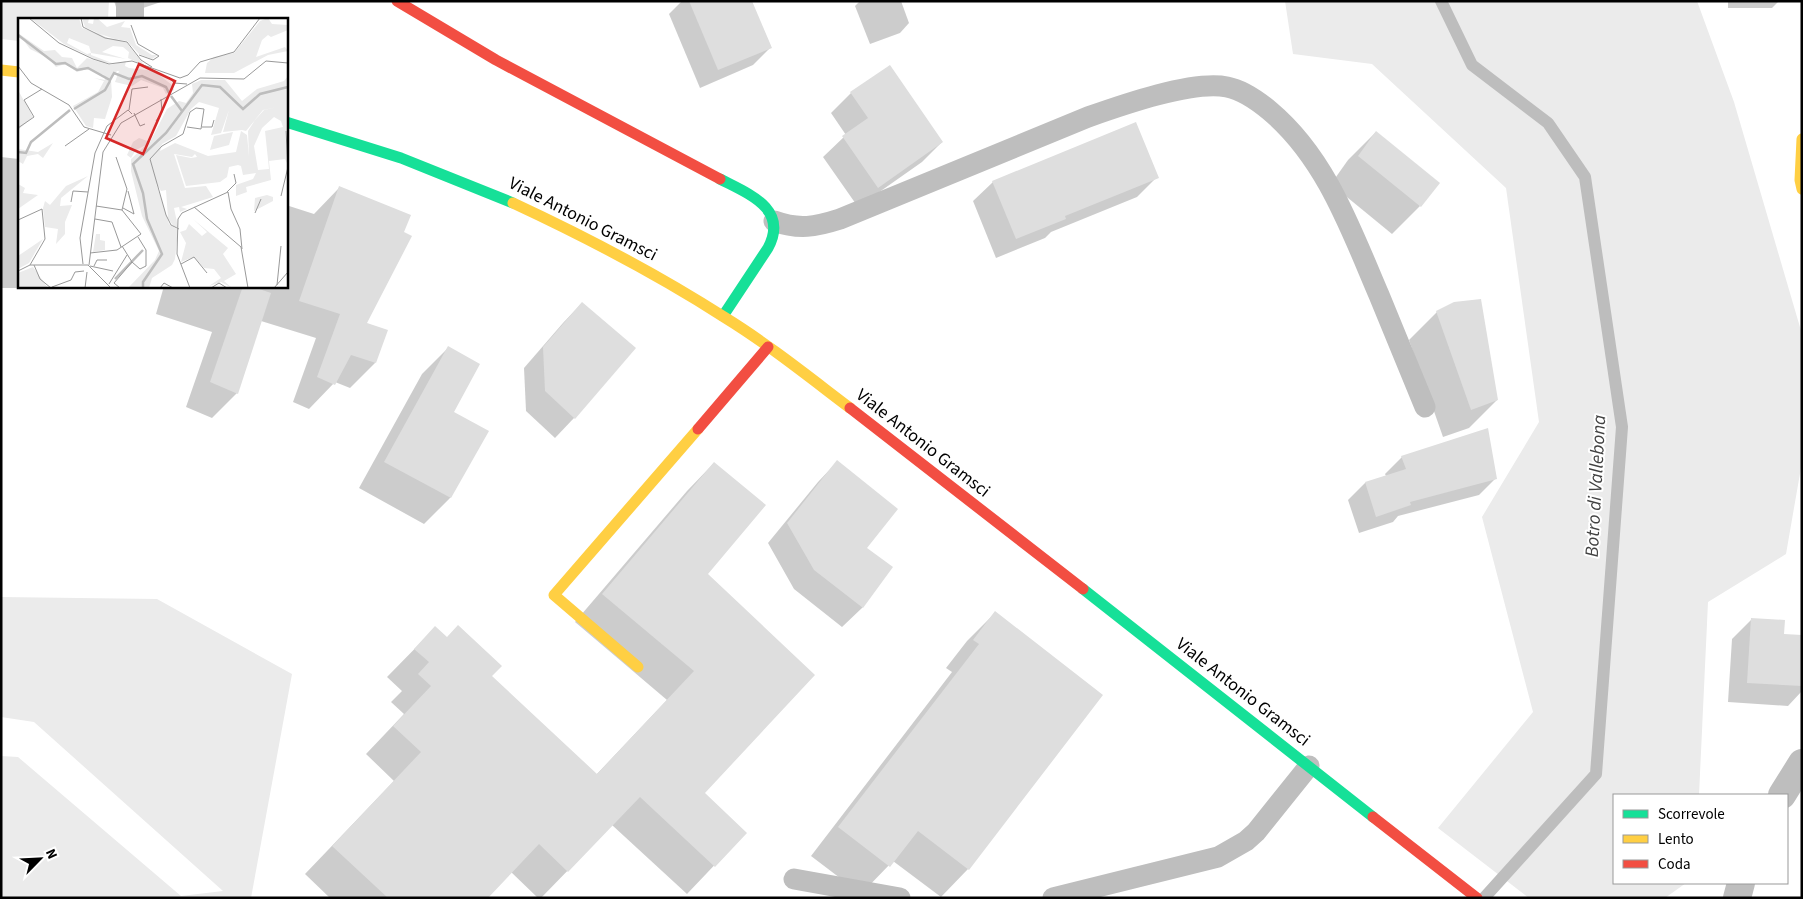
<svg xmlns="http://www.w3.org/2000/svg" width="1803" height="899" font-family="'Source Sans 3',sans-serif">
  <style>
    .green { fill: #ebebeb }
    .shadow { fill: #0003 }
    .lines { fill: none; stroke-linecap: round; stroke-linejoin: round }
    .stream { stroke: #bdbdbd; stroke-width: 12 }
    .building { fill: #dedede }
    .lane { stroke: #bebebe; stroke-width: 21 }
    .street { stroke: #bebebe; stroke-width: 28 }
    .fast { stroke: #16e098; stroke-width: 11 }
    .slow { stroke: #ffcf43; stroke-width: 11 }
    .jam { stroke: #f24e42; stroke-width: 11 }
    .labels { text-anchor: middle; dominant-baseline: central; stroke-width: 4; stroke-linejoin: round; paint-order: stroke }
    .street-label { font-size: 18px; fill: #000; stroke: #fff }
    .water-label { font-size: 19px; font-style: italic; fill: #424242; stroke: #fff }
    .inset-river { fill: none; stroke: #bdbdbd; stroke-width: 2.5 }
    .inset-road { fill: none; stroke: #999; stroke-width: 1 }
    .view { fill: #d62828; fill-opacity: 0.15; stroke: #d62828; stroke-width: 2.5 }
    .inset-edge { fill: none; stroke: #000; stroke-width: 2.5 }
  </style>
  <rect width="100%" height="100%" fill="#fff"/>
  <g class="green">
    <polygon points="1,1 109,1 108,19 19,19 19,41 1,39"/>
    <polygon points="1285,1 1697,1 1734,102 1802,334 1802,462 1786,554 1708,602 1699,795 1614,795 1614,883 1686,883 1665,898 1529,898 1438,828 1533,712 1482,517 1539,422 1506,188 1372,64 1293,54"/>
    <polygon points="1,597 157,599 292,674 251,898 1,898 1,756 18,757 181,896 223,891 34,722 1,717"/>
  </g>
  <g class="shadow">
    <polygon points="114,1 164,1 119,16"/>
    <polygon points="682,1 751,1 771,47 753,65 700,88 669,14"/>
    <polygon points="860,1 901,1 909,23 900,33 870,44 855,6"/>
    <polygon points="1728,1 1779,1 1772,8 1728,8"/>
    <polygon points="889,67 942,142 922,162 858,207 823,157 846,135 831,113 851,93"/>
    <polygon points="1376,132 1420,206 1392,234 1331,184 1348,160"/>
    <polygon points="1,157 19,159 19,286 56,286 54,288 1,288"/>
    <polygon points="1157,177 1137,197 1051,232 1045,238 996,258 973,201 993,182"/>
    <polygon points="339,188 366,324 375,363 350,388 335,382 309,409 293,402 316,338 261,321 237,393 212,418 186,407 212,332 156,314 164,286 286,286 286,205 314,214"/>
    <polygon points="582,303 635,348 574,418 555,438 526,411 524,368 563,323"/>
    <polygon points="1437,312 1497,400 1469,428 1443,437 1409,340"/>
    <polygon points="448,348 452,412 487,432 450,498 424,524 359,488 422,374"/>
    <polygon points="1402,457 1496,478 1479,495 1398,516 1393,522 1359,533 1348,500 1365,483 1386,476 1385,474"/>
    <polygon points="837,462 865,548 891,567 862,608 842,627 794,589 768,543 818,482"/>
    <polygon points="714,463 706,574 703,793 745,833 687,894 612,825 541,898 538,898 511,872 486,898 330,898 305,874 394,781 366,754 404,714 391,702 402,691 387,677 435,628 490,676 596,775 667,700 575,622 687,491"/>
    <polygon points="995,613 968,869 941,897 893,861 861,894 811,856 952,672 946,668 967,641"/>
    <polygon points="1752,619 1783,635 1802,637 1802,691 1788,706 1728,702 1732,639"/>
  </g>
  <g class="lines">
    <polyline class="stream" points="1441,1 1472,65 1548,123 1585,177 1622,427 1596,774 1484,898"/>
  </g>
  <g class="building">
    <polygon points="689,1 752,1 772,48 718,70"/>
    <polygon points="890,65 943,142 878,188 842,136 868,118 850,92"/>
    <polygon points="1136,122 1159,178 1065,216 1066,219 1016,239 992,181"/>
    <polygon points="1376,131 1440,183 1421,207 1358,156"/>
    <polygon points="339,186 411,215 404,232 412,236 367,323 388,330 376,363 351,355 335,385 317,377 340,314 299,301"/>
    <polygon points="243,286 250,286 271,293 238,394 210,382"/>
    <polygon points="1481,299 1498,400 1471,410 1436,311 1454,302"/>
    <polygon points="582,302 636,348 575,419 545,391 543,347"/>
    <polygon points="448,346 480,364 454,412 489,431 451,498 384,462"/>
    <polygon points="1488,428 1497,479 1410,502 1411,505 1376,517 1365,482 1406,469 1401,456"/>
    <polygon points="837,460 898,509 867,548 893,567 863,608 814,570 787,523"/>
    <polygon points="714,462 766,505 708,574 815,675 705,793 747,833 715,867 640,797 568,872 539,844 488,898 388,898 332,846 421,752 393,726 431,686 418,674 429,662 414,649 435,626 447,637 458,625 502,666 492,676 597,774 694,671 602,594"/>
    <polygon points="995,611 1103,695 969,870 918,831 890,867 838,827 979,644 973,640"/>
    <polygon points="1751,618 1785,620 1784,634 1802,635 1802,686 1747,683"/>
  </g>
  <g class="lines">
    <g class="lane">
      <path d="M774,221C799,230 815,227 840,219L1088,117C1122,105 1193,80 1227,87C1243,90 1258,101 1270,111C1326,158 1351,230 1379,295C1394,332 1410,370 1425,407"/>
      <polyline points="794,879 900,898"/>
      <polyline points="1053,898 1218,857 1246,841 1256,832 1309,766"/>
    </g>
    <g class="street">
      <polyline points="130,19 130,1"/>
      <polyline points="1782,795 1802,763"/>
      <polyline points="1737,898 1741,883"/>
    </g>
    <g class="fast">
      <polyline points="286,122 401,158 513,203"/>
      <path d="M720,179C749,194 789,209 768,248L723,316"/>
      <polyline points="1083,589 1373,817"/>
    </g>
    <g class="slow">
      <polyline points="1,70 19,72"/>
      <polyline points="1802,139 1800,180 1802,189"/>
      <path d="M513,203C586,237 657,274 724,317C768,344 809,377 850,408"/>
      <polyline points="638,667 554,595 698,429"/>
    </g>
    <g class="jam">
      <polyline points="397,1 496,60 720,179"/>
      <polyline points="850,408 1083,589"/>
      <polyline points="698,429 768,347"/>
      <polyline points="1373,817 1477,898"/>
    </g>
  </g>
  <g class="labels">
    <g class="street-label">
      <text transform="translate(583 219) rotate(27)">Viale Antonio Gramsci</text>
      <text transform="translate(923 443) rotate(38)">Viale Antonio Gramsci</text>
      <text transform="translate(1243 692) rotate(38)">Viale Antonio Gramsci</text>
    </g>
    <g class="water-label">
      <text transform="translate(1596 486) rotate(-87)">Botro di Vallebona</text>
    </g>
  </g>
  <g transform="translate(18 18)">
    <rect width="270" height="270" fill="#fff"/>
    <path d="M12,0H61L64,10L109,25L127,48L110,40L111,34L105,29L95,28L84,34L108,41L73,35V37L94,45L83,44L46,26ZM51,20L71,28L73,35L69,36L49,25ZM64,0H71L70,5L75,6L76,0H79L89,9L107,3L103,9L112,10L118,27L134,37H140L134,41L121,36L109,23L90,20L67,9ZM250,0L254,6L270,7V12L253,19L250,17L244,22L238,39L267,29L270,33L250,37L216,55H187L189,45L196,39L216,35L242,3ZM0,15L26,33L37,32L44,39L54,40L59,50L69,40L92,47L108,43L107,48L111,50L136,53L154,67L156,72L148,76L145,70L123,62L114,68L97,64L101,53H99L93,61L94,79L87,101L76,100L75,110L68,108L55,88L80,74L86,63L76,60L87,62L86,57L69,51L59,54L47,46L38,49L30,40L12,31ZM270,58V113H267L270,147L267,141L251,143L253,162L228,169L229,174L218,178V167L235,161L238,155L225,157L223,148L220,147L211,149L209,159L202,164L168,168L158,137L173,140L179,139L177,136L174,139L156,136L167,170L188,168L195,179L163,189L169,191L162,194L161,189L156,190L160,209H156L150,200L148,172L143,173L138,165L151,206L160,212L157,241L154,247L134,260L131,270H110L137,242L141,233L124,198L113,153V141L128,127L118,132L113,140L109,137L115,124L121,120L132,124L149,91L161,83L168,85L175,75L174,66L183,62H207L224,83L239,71L266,63ZM181,84L201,90L193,117L203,115L211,92L205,114L224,112L228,113L245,92L260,89L246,92L237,102L230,113L231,139L229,117L223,113L218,134L190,138L157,125L142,133L144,126L158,118L173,91ZM256,99L263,103L265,109L247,113L251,151L240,152L236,128L244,110ZM0,72L15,99L0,112ZM215,114L211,127L192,132L196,118ZM35,125L25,140L20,136L9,138L5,146L0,143V131L20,134ZM70,158L43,180L42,188L54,187L47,204V216L38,226L40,211L27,209L25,190L27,183L32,187L48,168ZM0,166L7,170L5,175L20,177L0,191ZM249,177L255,179V183L236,193L237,180ZM175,201L210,230L205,236L218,256L206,263L214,270L203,264L191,268L203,260L196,251L186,250L176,239L163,244L168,225L162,214L168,212L171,206L184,218L189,214ZM78,216H82V222L87,223V232L75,234ZM25,221L11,245L0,251V238ZM15,249L30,270H0V255Z" fill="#ebebeb" fill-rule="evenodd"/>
    <path class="inset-river" d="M0,17L38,46L47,45L59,52L70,50L92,62L96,55L111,61L124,58L148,69L151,75M153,78L164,93M56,91L87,72L92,63M0,134L8,135L13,124L52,92M97,261L125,232M125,270V264L144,236L129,201L125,175L115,146L148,115L184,67L202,69L225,91L242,76L270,69"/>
    <path class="inset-road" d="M11,0L41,25L75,41L91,46L114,43L162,60L170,57L182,44L216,34L242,0M63,0L65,9L87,20L109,24L123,42L134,49M113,7L120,26L141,38L135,42L121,37M0,48L13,65L51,87L66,109L93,117M151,59L156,65L169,66M111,92L114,71L130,69M116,95L122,108L127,106M138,103L144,94L143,81M184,109H194L196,102M0,110L16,99L6,82L24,71M47,128L71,111M98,139L109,171L104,192M209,174L218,165L216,156M263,178L270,149L268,113M53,184L55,173L70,174M78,188L104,192M176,189L223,229L230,270M105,190L116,196L110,173M237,195L243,181M77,201L94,204L103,229M0,202L24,191L27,221L12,247M161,211L153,207L148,197L132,141L144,128L165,116L172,94L178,90L186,91L183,111L169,109M104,228L114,244M72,235L99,232L123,216L104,192M65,246L62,220L77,135L89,108L110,92L114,96M163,246L176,239L189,255M16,247L22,261L33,270M71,247L85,134L103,105L182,60L226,61L248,43L270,45M72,248L95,253M76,248L79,242H89M0,253L12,247H70L93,270M91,266L109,237M259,267L263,228M34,269L53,262L57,254L66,253M67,270L69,254M102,270L96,265L114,244L122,251L128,248V232L120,219M142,270L146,265L155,270M172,270L159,236L160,201L164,195L210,174L213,191L222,211L224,231M193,270L201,265L209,270M256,270L270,254"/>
    <path class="view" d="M121,46L157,63L125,136L88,120Z"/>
    <rect width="270" height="270" class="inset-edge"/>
  </g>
  <rect width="1803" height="899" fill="none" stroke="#000000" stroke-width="5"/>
  <rect x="1613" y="794" width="175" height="90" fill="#ffffff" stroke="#999999"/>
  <rect x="1623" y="810" width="25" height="8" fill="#16e098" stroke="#999999"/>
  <text x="1658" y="819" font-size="15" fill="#000000">Scorrevole</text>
  <rect x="1623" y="835" width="25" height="8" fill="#ffcf43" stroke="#999999"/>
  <text x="1658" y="844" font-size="15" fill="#000000">Lento</text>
  <rect x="1623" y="860" width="25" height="8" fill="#f24e42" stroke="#999999"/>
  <text x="1658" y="869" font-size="15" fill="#000000">Coda</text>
  <g transform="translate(40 859) rotate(66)" stroke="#ffffff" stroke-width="4" paint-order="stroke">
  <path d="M0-4L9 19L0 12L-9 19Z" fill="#000000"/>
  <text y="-8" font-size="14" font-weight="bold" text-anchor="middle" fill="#000000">N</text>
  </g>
</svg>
